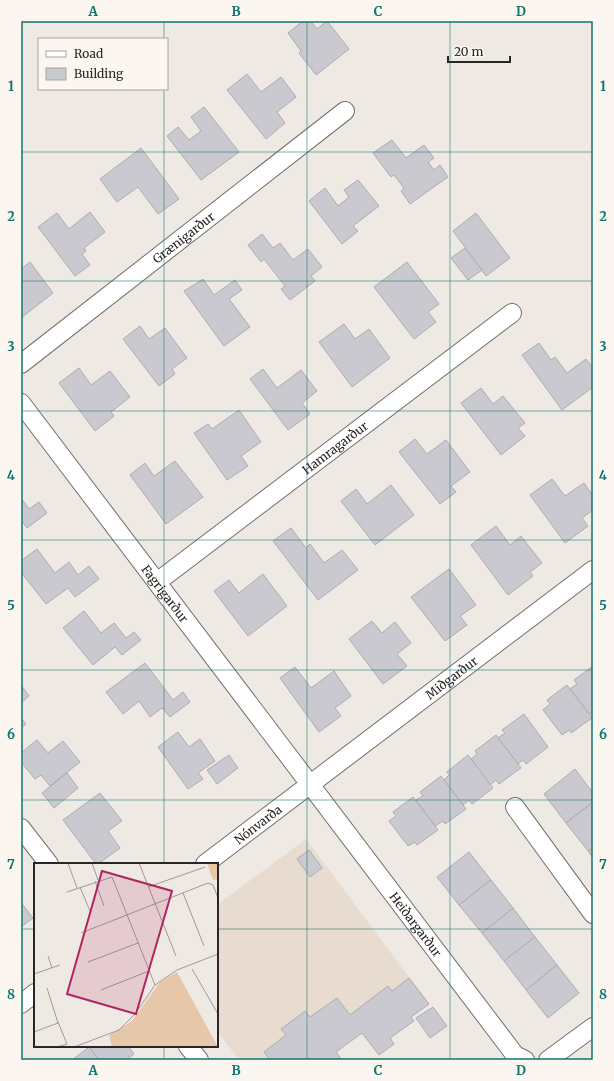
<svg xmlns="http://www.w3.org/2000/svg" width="614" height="1081" font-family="Merriweather,serif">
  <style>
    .built { fill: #e8dcd1 }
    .building { fill: #cac9d0; stroke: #adacb3 }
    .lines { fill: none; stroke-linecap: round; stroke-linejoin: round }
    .minor-casing { stroke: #746f6a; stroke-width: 20 }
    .minor { stroke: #fff; stroke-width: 18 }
    .grid { fill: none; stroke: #0f766e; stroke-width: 1; stroke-opacity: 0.55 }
    .labels { text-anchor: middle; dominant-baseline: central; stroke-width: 3.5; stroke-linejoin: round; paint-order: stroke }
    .street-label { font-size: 12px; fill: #292725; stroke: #fcf6f1 }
    .inset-road { fill: none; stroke: #a09b98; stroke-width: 1 }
    .view { fill: #b02461; fill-opacity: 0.15; stroke: #b02461; stroke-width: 2 }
    .inset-edge { fill: none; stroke: #292725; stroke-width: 2 }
    .neatline { fill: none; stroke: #0f766e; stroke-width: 1.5 }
    .grid-label { font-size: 13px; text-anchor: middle; font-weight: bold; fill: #0f766e }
  </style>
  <rect width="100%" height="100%" fill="#efe9e4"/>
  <polygon class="built" points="306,839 429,1004 411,1017 414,1021 391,1038 394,1044 379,1055 362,1033 336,1052 342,1060 239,1060 217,1031 217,905"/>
  <g class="building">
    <polygon points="303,21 311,21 317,29 327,21 349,49 316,75 299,53 301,51 288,33"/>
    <polygon points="247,74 261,92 281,77 296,97 277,112 285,123 266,139 227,90"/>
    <polygon points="204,107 239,152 201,180 167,136 178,127 189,140 201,131 191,117"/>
    <polygon points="392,140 406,158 424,145 434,158 428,162 434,170 440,165 448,177 410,204 401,191 404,188 394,175 391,177 373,153"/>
    <polygon points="141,148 179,199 158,214 138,187 117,202 100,179"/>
    <polygon points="358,180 379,206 353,226 358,231 342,244 309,201 325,188 338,206 349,197 344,190"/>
    <polygon points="90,212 105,232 84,248 86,251 82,254 90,265 75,276 38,227 57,213 69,229"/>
    <polygon points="476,213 510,258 486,276 453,231"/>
    <polygon points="262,234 273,248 280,243 293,260 308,249 322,267 311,276 315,281 290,300 281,289 285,286 264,259 261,262 248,245"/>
    <polygon points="465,248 482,270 468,280 451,258"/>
    <polygon points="30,262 53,293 21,318 21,269"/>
    <polygon points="407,262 439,304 428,312 436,322 414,339 374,287"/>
    <polygon points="203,279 214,295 235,280 242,290 229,299 250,327 224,346 184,291"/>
    <polygon points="344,324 355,339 369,329 390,358 352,387 319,342"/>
    <polygon points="140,326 149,339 165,328 187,358 172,369 175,374 159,386 123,339"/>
    <polygon points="539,343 551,360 555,357 567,373 586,359 593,368 593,387 562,410 522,355"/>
    <polygon points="79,368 91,385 110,371 130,397 111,412 114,416 95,431 59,383"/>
    <polygon points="263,369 277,388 301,370 317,391 302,403 310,414 288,430 250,379"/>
    <polygon points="481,388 493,404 503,396 525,423 518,428 525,436 501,455 461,403"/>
    <polygon points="239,410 261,442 241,456 248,466 227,480 194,433 208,424 212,429"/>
    <polygon points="415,439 427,454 446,440 470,472 451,486 456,492 440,504 399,452"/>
    <polygon points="175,461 203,497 166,524 130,475 145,463 154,476"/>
    <polygon points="552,479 565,496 584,483 593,496 593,510 582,518 588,526 565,543 530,495"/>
    <polygon points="391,485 414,515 375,545 341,501 356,489 367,504"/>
    <polygon points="21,498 29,509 39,502 47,513 27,528 21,520"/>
    <polygon points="496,526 510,545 521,536 542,563 530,572 533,576 508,595 471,545"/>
    <polygon points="291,528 306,548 310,544 324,563 342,550 358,570 318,600 273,541"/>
    <polygon points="37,549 55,573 69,562 78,575 89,566 99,579 75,597 68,588 46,604 21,572 21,561"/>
    <polygon points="449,569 476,605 460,616 467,625 445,641 411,597"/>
    <polygon points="263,574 287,606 248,636 214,591 229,580 239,593"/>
    <polygon points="84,611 101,633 114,623 126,638 134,632 141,640 122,655 115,647 93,665 63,628"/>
    <polygon points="372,621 382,633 395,622 411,643 397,654 407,666 383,684 349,639"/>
    <polygon points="145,663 173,700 183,692 190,702 170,717 162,708 150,717 139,701 123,714 106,692"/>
    <polygon points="593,666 593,712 589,714 570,689 577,684 574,680"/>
    <polygon points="295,667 311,688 334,671 351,696 335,708 341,716 319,732 280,678"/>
    <polygon points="21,685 29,696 21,703"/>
    <polygon points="567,685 592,718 571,733 569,730 562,735 543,710 550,704 547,700"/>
    <polygon points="524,714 548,747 526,764 523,760 518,764 498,738 505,733 502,730"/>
    <polygon points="21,718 26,724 21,728"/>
    <polygon points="178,732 189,747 200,739 215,761 198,773 203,779 188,789 158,747"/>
    <polygon points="496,735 521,768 499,784 496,780 490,785 471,759 477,754 475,751"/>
    <polygon points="37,740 48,753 63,741 80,762 50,786 41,775 35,779 21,762 21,753"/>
    <polygon points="229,755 238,768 217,784 207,770"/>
    <polygon points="468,755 493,788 472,804 469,800 463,805 444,780 449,775 447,772"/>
    <polygon points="575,769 593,793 593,802 566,823 544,794"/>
    <polygon points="67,773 78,788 54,808 42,793"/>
    <polygon points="441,776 466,809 445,824 443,821 435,826 416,800 423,796 420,792"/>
    <polygon points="100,793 122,821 108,831 120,848 98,864 96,864 63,820"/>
    <polygon points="413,797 438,830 417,845 415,842 408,846 389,821 396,816 393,812"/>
    <polygon points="593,802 593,848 588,851 566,823"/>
    <polygon points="593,848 593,858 588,851"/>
    <polygon points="309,850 322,868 310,877 297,859"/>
    <polygon points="469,852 491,880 459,905 437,877"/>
    <polygon points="491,880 513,908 482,933 459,905"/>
    <polygon points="22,904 33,918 21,927 21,905"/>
    <polygon points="513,908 535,937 504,961 482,933"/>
    <polygon points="535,937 557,965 526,990 504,961"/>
    <polygon points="557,965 579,993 548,1018 526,990"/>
    <polygon points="409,978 429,1004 411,1017 414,1021 390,1038 394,1044 379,1055 362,1033 336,1052 342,1060 270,1060 264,1052 286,1035 281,1029 305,1011 310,1017 337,998 350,1015 388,986 392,991"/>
    <polygon points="433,1007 447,1026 430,1038 416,1018"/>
    <polygon points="91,1046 128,1046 134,1054 126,1060 99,1060 89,1047"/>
    <polygon points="89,1047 99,1060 72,1060"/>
  </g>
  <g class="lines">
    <defs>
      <g id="minor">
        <path id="s1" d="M21,364L345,111"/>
        <path id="s2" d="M21,403L509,1047L515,1055L525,1060"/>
        <path id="s3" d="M157,582L512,313"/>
        <polyline points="515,807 593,914"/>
        <polyline points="21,828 49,864"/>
        <path id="s4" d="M205,864L593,570"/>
        <polyline points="21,1004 35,993"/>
        <polyline points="188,1046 199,1060"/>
        <polyline points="548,1060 593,1027"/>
      </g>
    </defs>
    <use href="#minor" class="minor-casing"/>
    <use href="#minor" class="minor"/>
  </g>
  <path class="grid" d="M164,21V39M307,21V1060M450,21V1060M164,89V864M21,152H593M21,281H593M21,411H593M21,540H593M21,670H593M21,800H593M21,929H35M217,929H593M164,1046V1060"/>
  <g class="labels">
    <g class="street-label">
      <text stroke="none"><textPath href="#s1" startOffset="206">Grænigarður</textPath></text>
      <text stroke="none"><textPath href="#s3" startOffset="223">Hamragarður</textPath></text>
      <text stroke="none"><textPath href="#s2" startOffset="239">Fagrigarður</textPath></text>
      <text stroke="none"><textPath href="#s4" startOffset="309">Miðgarður</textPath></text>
      <text stroke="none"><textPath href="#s4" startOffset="66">Nónvarða</textPath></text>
      <text stroke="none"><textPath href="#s2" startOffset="654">Heiðargarður</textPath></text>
    </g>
  </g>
  <g transform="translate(34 863)">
    <rect width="184" height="184" fill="#efe9e4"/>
    <path d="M173,0H184V16L179,17ZM143,109L184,184H78L75,172L98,158L126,119Z" fill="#e6c7a9"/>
    <path class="inset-road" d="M34,0L43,25M58,0L64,17M105,0L142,93M61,18L70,43M46,24L56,48M114,24L171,4M33,29L78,14L121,122M149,30L170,83M47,70L174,20L179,22L184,35M14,93L18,105M54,99L104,80M158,106L184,151M0,111L26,102M67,127L115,108M0,169L24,160L13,125M23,184L33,181L24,159M40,184L85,167L101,151L121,122L143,107L184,91"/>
    <path class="view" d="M68,8L138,28L102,151L33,131Z"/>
    <rect width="184" height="184" class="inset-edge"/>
  </g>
  <rect width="614" height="1081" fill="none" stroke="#fcf6f1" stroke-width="44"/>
  <rect x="38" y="38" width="130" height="52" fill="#fcf6f1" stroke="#a8a39f"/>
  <rect x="46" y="51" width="20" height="6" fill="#ffffff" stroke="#a8a39f"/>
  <text x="74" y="58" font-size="12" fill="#292725">Road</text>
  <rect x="46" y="68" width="20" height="12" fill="#cac9d0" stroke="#a8a39f"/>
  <text x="74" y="78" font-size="12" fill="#292725">Building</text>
  <path d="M448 56v6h62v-6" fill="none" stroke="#292725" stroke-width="2"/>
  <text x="454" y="56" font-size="12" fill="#292725" stroke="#fcf6f1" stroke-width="3" paint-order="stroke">20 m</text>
  <rect x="22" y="22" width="570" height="1037" class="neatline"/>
  <g class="grid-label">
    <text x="93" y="16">A</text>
    <text x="236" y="16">B</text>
    <text x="378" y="16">C</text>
    <text x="521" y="16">D</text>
    <text x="11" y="91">1</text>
    <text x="603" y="91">1</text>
    <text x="11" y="221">2</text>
    <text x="603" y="221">2</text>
    <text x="11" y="351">3</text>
    <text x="603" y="351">3</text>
    <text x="11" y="480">4</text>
    <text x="603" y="480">4</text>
    <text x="11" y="610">5</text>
    <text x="603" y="610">5</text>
    <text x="11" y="739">6</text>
    <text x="603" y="739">6</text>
    <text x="11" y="869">7</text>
    <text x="603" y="869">7</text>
    <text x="11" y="999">8</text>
    <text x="603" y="999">8</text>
    <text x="93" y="1075">A</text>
    <text x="236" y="1075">B</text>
    <text x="378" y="1075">C</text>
    <text x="521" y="1075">D</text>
  </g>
</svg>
